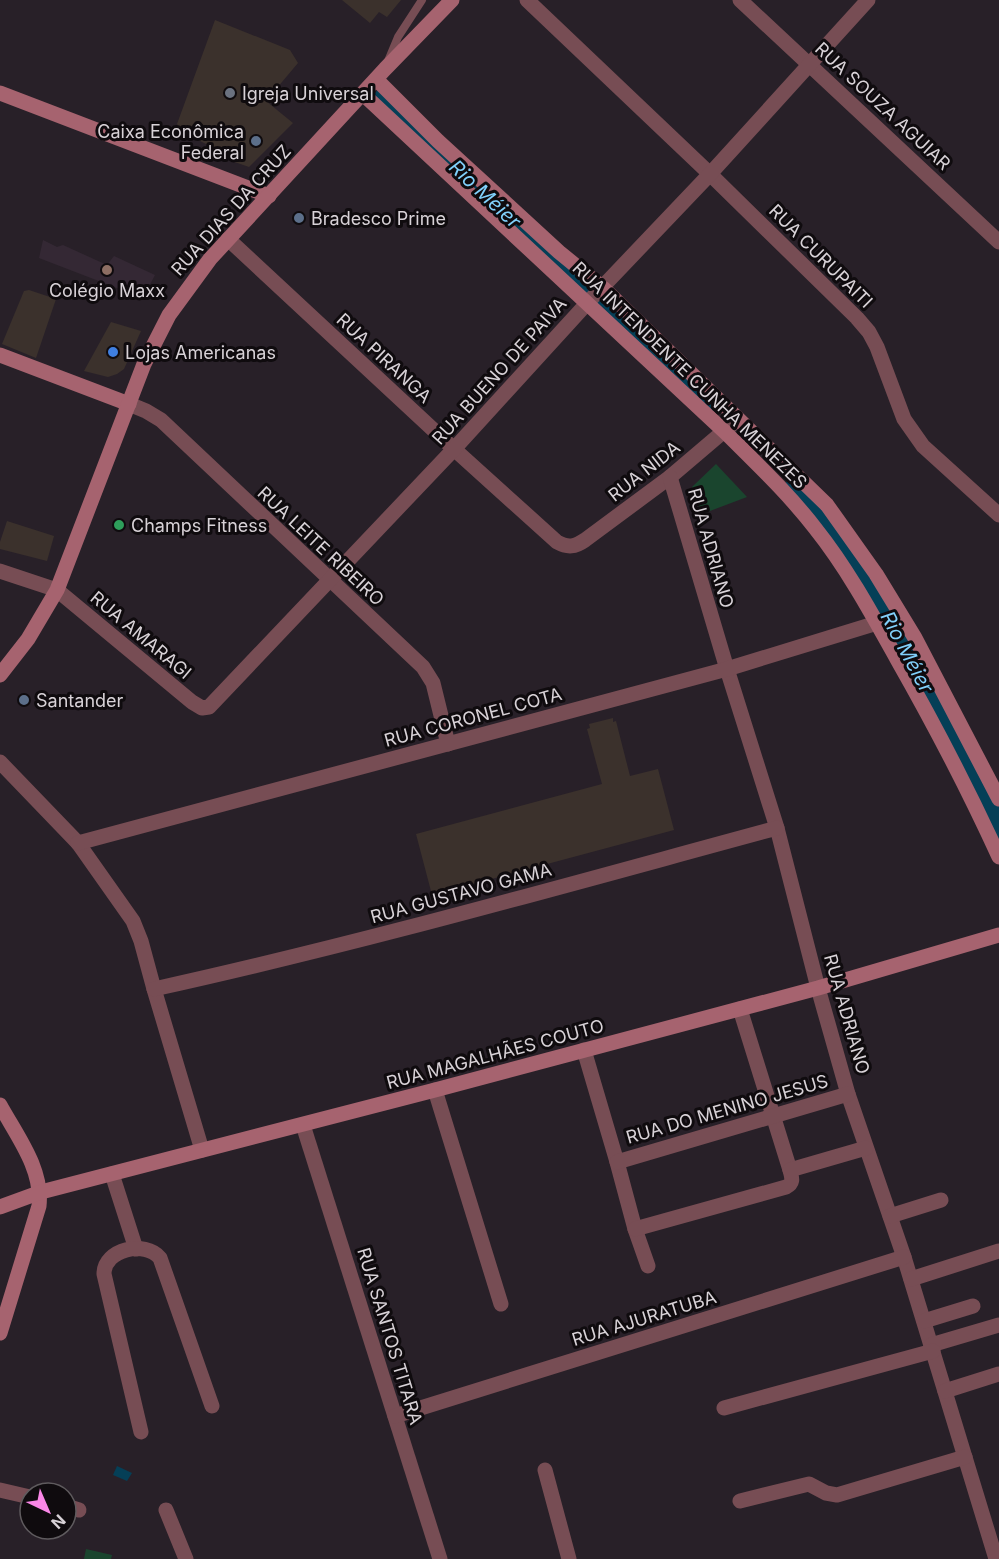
<svg xmlns="http://www.w3.org/2000/svg" width="999" height="1559" font-family="Inter,sans-serif">
  <style>
    .built { fill: #342834 }
    .green { fill: #1a452e }
    .water { fill: #053f57 }
    .lines { fill: none; stroke-linecap: round; stroke-linejoin: round }
    .river { stroke: #053f57; stroke-width: 26 }
    .building { fill: #3b312c }
    .lane { stroke: #774d54; stroke-width: 8 }
    .street { stroke: #774d54; stroke-width: 15 }
    .secondary { stroke: #a6636f; stroke-width: 15 }
    .worship-dot { fill: #6b7280; stroke: #0f0b0e; stroke-width: 2 }
    .service-dot { fill: #5c6f8a; stroke: #0f0b0e; stroke-width: 2 }
    .education-dot { fill: #8d6e63; stroke: #0f0b0e; stroke-width: 2 }
    .shop-dot { fill: #3f7fe0; stroke: #0f0b0e; stroke-width: 2 }
    .leisure-dot { fill: #2e9e5b; stroke: #0f0b0e; stroke-width: 2 }
    .labels { text-anchor: middle; dominant-baseline: central; stroke-width: 6; stroke-linejoin: round; paint-order: stroke }
    .poi-label { font-size: 18px; fill: #d8d2d7; stroke: #0f0b0e; text-anchor: start }
    .street-label { font-size: 18px; fill: #d8d2d7; stroke: #0f0b0e }
    .water-label { font-size: 20px; font-style: italic; fill: #81d0fb; stroke: #0f0b0e }
  </style>
  <rect width="100%" height="100%" fill="#282028"/>
  <polygon class="built" points="43,240 57,247 63,245 107,265 114,256 155,275 143,298 39,258"/>
  <g class="green">
    <polygon points="716,464 747,497 702,514 692,487"/>
    <polygon points="86,1549 112,1555 111,1559 84,1559"/>
  </g>
  <polygon class="water" points="117,1466 132,1473 127,1481 113,1475"/>
  <g class="lines">
    <g class="river">
      <polyline points="385,101 585,287"/>
      <polyline points="605,306 705,401"/>
      <path d="M798,488C848,542 885,607 919,671C947,722 973,774 999,826"/>
    </g>
  </g>
  <g class="building">
    <polygon points="342,0 401,0 387,17 379,12 370,23"/>
    <polygon points="215,20 290,50 298,63 266,101 293,123 249,167 223,158 226,154 184,133 177,124"/>
    <polygon points="29,290 56,299 36,358 2,344 24,291"/>
    <polygon points="111,322 141,331 124,369 117,374 108,377 84,371"/>
    <polygon points="7,521 54,536 47,561 0,549 0,542"/>
    <polygon points="613,718 613,722 616,721 630,776 658,769 674,830 432,895 416,834 602,784 587,729 590,728 589,724"/>
  </g>
  <g class="lines">
    <polyline class="lane" points="388,61 398,37 422,0"/>
    <g class="street">
      <polyline points="527,0 710,174 857,318 869,332 877,347 904,419 923,446 999,515"/>
      <polyline points="740,0 999,242"/>
      <path d="M228,239L454,449L557,542C568,548 575,547 585,540L670,477L737,420"/>
      <polyline points="129,404 146,411 161,420 423,667 433,683 448,744"/>
      <polyline points="670,477 727,669 777,828 818,988 848,1094 904,1257 996,1559"/>
      <polyline points="0,571 57,590 192,702 202,708 209,707 454,449 590,300 710,174 868,0"/>
      <polyline points="0,762 78,843 133,921 141,941 154,989 202,1150"/>
      <polyline points="78,843 727,669 877,623"/>
      <path d="M154,989C363,943 570,884 777,828"/>
      <polyline points="740,1009 790,1170"/>
      <polyline points="584,1050 617,1162 635,1229 648,1266"/>
      <polyline points="435,1090 501,1304"/>
      <polyline points="303,1125 440,1559"/>
      <polyline points="617,1162 848,1094"/>
      <polyline points="112,1174 136,1249"/>
      <polyline points="890,1216 941,1200"/>
      <path d="M635,1229L786,1187C794,1183 792,1178 790,1170L866,1148"/>
      <polyline points="911,1279 999,1251"/>
      <polyline points="924,1321 973,1306"/>
      <polyline points="931,1345 999,1325"/>
      <polyline points="945,1391 999,1374"/>
      <polyline points="724,1408 933,1351"/>
      <polyline points="395,1416 904,1257"/>
      <path d="M141,1432L104,1274C104,1249 145,1240 160,1258L212,1406"/>
      <polyline points="545,1470 569,1559"/>
      <polyline points="0,1490 30,1497"/>
      <polyline points="740,1501 809,1484 826,1493 837,1495 965,1457"/>
      <polyline points="66,1506 79,1510"/>
      <polyline points="166,1510 186,1559"/>
    </g>
    <g class="secondary">
      <polyline points="377,80 438,141 559,252 603,288 827,505 876,574 915,638 999,799"/>
      <polyline points="0,93 269,196"/>
      <path d="M363,94L725,432C756,463 788,493 815,528C847,568 872,614 897,659C934,724 968,789 999,857"/>
      <polyline points="0,355 129,404"/>
      <polyline points="0,675 28,639 57,590 144,364 169,315 210,259 385,69 452,0"/>
      <path d="M0,1105C17,1136 43,1169 39,1206L0,1333"/>
      <polyline points="0,1207 41,1192 435,1090 818,988 999,935"/>
    </g>
  </g>
  <circle class="worship-dot" cx="230" cy="93" r="6"/>
  <g class="service-dot">
    <circle cx="256" cy="141" r="6"/>
    <circle cx="299" cy="218" r="6"/>
    <circle cx="24" cy="700" r="6"/>
  </g>
  <circle class="education-dot" cx="107" cy="270" r="6"/>
  <circle class="shop-dot" cx="113" cy="352" r="6"/>
  <circle class="leisure-dot" cx="119" cy="525" r="6"/>
  <g class="labels">
    <g class="poi-label">
      <text x="242" y="93">Igreja Universal</text>
      <text x="244" y="131" text-anchor="end">Caixa Econômica<tspan x="244" dy="21">Federal</tspan></text>
      <text x="311" y="218">Bradesco Prime</text>
      <text x="107" y="290" text-anchor="middle">Colégio Maxx</text>
      <text x="125" y="352">Lojas Americanas</text>
      <text x="131" y="525">Champs Fitness</text>
      <text x="36" y="700">Santander</text>
    </g>
    <g class="street-label">
      <text transform="translate(883 106) rotate(43)">RUA SOUZA AGUIAR</text>
      <text transform="translate(231 210) rotate(-48)">RUA DIAS DA CRUZ</text>
      <text transform="translate(821 256) rotate(45)">RUA CURUPAITI</text>
      <text transform="translate(384 358) rotate(43)">RUA PIRANGA</text>
      <text transform="translate(499 371) rotate(-48)">RUA BUENO DE PAIVA</text>
      <text transform="translate(690 375) rotate(44)">RUA INTENDENTE CUNHA MENEZES</text>
      <text transform="translate(644 471) rotate(-38)">RUA NIDA</text>
      <text transform="translate(321 546) rotate(43)">RUA LEITE RIBEIRO</text>
      <text transform="translate(711 548) rotate(74)">RUA ADRIANO</text>
      <text transform="translate(141 635) rotate(40)">RUA AMARAGI</text>
      <text transform="translate(473 717) rotate(-15)">RUA CORONEL COTA</text>
      <text transform="translate(461 893) rotate(-15)">RUA GUSTAVO GAMA</text>
      <text transform="translate(847 1014) rotate(74)">RUA ADRIANO</text>
      <text transform="translate(495 1054) rotate(-15)">RUA MAGALHÃES COUTO</text>
      <text transform="translate(727 1109) rotate(-16)">RUA DO MENINO JESUS</text>
      <text transform="translate(644 1318) rotate(-17)">RUA AJURATUBA</text>
      <text transform="translate(390 1336) rotate(73)">RUA SANTOS TITARA</text>
    </g>
    <g class="water-label">
      <text transform="translate(485 194) rotate(43)">Rio Méier</text>
      <text transform="translate(907 652) rotate(62)">Rio Méier</text>
    </g>
  </g>
  <g transform="translate(48 1511) rotate(136)"><circle r="28" fill="#0f0b0e" stroke="#5f5b5e" stroke-width="1.5"/>
  <path d="M0-4.5L10 22L0 15L-10 22Z" fill="#fa87e7"/>
  <text y="-9" font-size="16" font-weight="bold" text-anchor="middle" fill="#d8d2d7">N</text>
  </g>
</svg>
